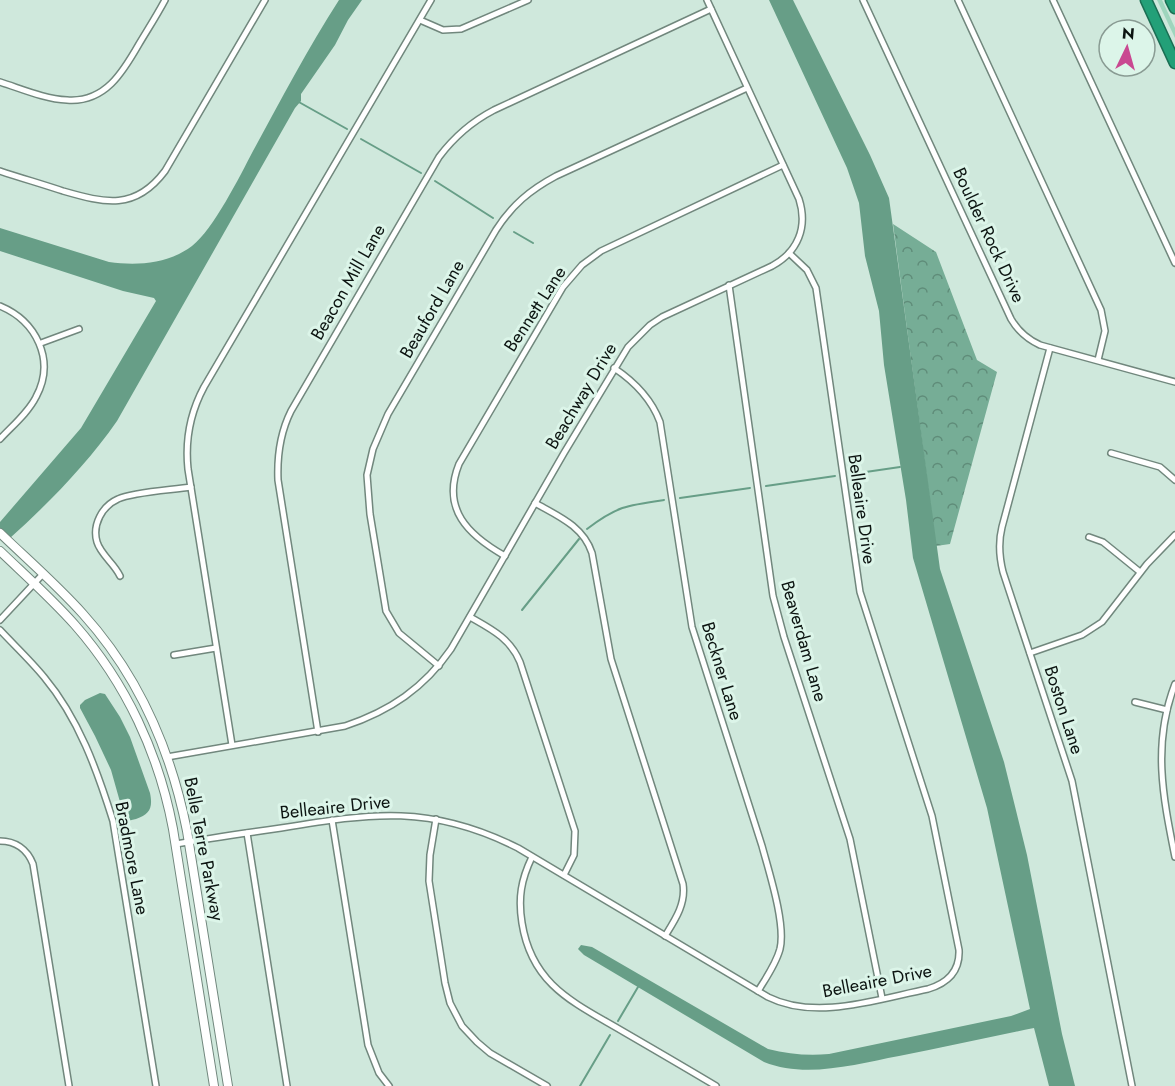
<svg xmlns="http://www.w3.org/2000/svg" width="1175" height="1086" font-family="Jost,sans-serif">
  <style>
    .grass { fill: #9ed5bd }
    .forest { fill: url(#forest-crowns) }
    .water { fill: #679e87 }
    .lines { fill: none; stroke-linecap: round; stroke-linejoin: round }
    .stream { stroke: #679e87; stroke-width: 2 }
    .street-casing { stroke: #71877d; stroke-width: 8 }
    .secondary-casing { stroke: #71877d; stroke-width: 10 }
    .highway-casing { stroke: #1b6f54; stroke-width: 13 }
    .street { stroke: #fff; stroke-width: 5 }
    .secondary { stroke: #fff; stroke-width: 8 }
    .highway { stroke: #23a078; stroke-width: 10 }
    .labels { text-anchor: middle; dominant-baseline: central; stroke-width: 6; stroke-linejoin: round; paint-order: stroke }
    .street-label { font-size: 18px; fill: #0c1411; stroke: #dcf5e9 }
  </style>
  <defs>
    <pattern id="forest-crowns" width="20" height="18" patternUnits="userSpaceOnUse" patternTransform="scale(1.5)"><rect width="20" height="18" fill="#76ad96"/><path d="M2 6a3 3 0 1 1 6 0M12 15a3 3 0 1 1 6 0" fill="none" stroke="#5f8c79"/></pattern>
  </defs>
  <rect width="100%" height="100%" fill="#cfe8dc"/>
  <polygon class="grass" points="1157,0 1162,0 1175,28 1175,38"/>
  <polygon class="forest" points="893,224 936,252 977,360 997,372 950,544 936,546"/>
  <g class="water">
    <path d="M339,0H362L348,20L335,45L301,94V101L295,108L117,421C87,464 50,502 10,538L0,529V522L81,428L156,301L154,298L123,291L0,251V228L109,262C137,266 168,264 192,246C213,230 240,176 253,151C281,100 308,48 339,0Z"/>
    <path d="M769,0H793L870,155L889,198L940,569L1004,762L1027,855L1062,1034L1075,1086H1049L1034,1028C989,1037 944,1047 899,1056C856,1064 806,1079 764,1062L584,955L578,949L581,945L592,947L768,1049C788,1054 808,1056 829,1054L1011,1016L1030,1009L987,808L913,558L906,500L884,365L879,311L865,256L859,203L847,168Z"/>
    <path d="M100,693L105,694L120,717L130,737L150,793C153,808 150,814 136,819C130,820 127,822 122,821L120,815L122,809L111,770L95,736L80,708V705L85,700Z"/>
  </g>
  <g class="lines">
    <g class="stream">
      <polyline points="297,101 347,129"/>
      <polyline points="361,139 421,173"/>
      <polyline points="435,181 493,218"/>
      <polyline points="514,232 533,243"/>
      <polyline points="852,474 900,467"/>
      <polyline points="766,486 835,476"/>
      <polyline points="680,498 750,488"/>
      <path d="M587,529C617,506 628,505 664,500"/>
      <polyline points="522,610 579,539"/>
      <polyline points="618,1021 638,987"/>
      <polyline points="580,1086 610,1035"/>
    </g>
    <defs>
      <g id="street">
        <path d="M863,0L1011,319C1018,331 1027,339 1040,345L1175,382"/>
        <polyline points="958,0 1101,310 1105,331 1098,360"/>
        <polyline points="1053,0 1175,263"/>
        <polyline points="420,20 443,30 461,29 528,0"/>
        <path d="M0,82C22,89 45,99 67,100C105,103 123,72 139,44C148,29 157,15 165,0"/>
        <path d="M0,171C21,178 42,184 63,191C105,203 135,211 165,171L265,0"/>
        <polyline points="729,285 773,596 784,637 850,839 882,998"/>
        <path d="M0,306C36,321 56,360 36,397C28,413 12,426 0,439"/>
        <polyline points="41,343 79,329"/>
        <path d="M1050,348L1002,527C998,543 999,556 1003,572L1072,781L1132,1086"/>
        <path d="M614,368C635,382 651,398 660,422L692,627L762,846C769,872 786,924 780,949C776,964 766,978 758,991"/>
        <polyline points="1111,453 1160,467 1175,480"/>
        <path d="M535,503C558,516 583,526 592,553L611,659L683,884C686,904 675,920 665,936"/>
        <polyline points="1089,537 1103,542 1140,572"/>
        <path d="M505,556C468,535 441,509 459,464L563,287L582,265L601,251L783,165"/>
        <path d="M120,576C114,563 101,555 97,542C92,525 102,506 118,499C133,492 172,490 191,487"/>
        <path d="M470,617C491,629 510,638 520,662L575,831L574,855L564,875"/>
        <polyline points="0,620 43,574"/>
        <path d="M0,630C15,646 31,661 44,677C79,719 97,770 113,821L156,1086"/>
        <polyline points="1030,653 1082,635 1102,622 1147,564 1175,535"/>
        <polyline points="174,655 216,648"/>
        <path d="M439,666L399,633L386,611L370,514L367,475L373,449L388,414L496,230C512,205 530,190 556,176L747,88"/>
        <path d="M1175,684C1152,744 1163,797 1175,857"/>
        <polyline points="1135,702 1167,710"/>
        <path d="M318,732L278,480C277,455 280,433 291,411L439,157C454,137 471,122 494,110L711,9"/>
        <path d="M232,745L188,469C185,440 190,413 204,387L431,0"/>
        <path d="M167,757L345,726C390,711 424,688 451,649L564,453L628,347L650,325L662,317L772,266C798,252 808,227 799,199L707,0"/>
        <polyline points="436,819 430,855 429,881 445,983 450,1003 462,1026 477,1042 490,1053 547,1086"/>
        <polyline points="332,820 368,1045 379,1073 389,1086"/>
        <polyline points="247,833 287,1086"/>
        <path d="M0,841C15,841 27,849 33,864L69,1086"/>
        <path d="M176,844C211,838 246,833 281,828C372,813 431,804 518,848L768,997C816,1021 878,999 928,989C948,983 960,971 959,950L932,816L860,592L816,288L807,270L789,253"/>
        <path d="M532,857C521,880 518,898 522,923C532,986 575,1003 624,1032C655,1050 686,1068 716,1086"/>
      </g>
      <g id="secondary">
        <path d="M0,533C28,560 57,585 83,614C138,675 171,750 187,831L228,1086"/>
        <path d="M0,551C25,575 52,599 75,625C126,683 159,754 173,829L214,1086"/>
      </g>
      <g id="highway">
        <polyline points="1146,0 1175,63"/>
        <polyline points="1171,0 1175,8"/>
      </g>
    </defs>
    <use href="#street" class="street-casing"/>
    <use href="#secondary" class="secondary-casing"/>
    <use href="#highway" class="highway-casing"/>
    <use href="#street" class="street"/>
    <use href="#secondary" class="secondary"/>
    <use href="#highway" class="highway"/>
  </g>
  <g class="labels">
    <g class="street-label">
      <text transform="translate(989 235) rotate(65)">Boulder Rock Drive</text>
      <text transform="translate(348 282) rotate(-60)">Beacon Mill Lane</text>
      <text transform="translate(432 309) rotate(-60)">Beauford Lane</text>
      <text transform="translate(535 309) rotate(-57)">Bennett Lane</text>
      <text transform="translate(581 396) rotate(-59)">Beachway Drive</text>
      <text transform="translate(862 509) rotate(82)">Belleaire Drive</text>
      <text transform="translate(804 641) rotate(74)">Beaverdam Lane</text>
      <text transform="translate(722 671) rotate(73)">Beckner Lane</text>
      <text transform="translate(1064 710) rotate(72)">Boston Lane</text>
      <text transform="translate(335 807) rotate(-6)">Belleaire Drive</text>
      <text transform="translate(204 849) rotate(79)">Belle Terre Parkway</text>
      <text transform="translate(132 858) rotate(79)">Bradmore Lane</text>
      <text transform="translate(877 981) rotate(-11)">Belleaire Drive</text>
    </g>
  </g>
  <g transform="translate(1127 48) rotate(5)"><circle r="28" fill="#dcf5e9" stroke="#899b93" stroke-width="1.5"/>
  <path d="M0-4.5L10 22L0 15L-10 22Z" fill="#c94891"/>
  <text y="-9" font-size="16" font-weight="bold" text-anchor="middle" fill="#0c1411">N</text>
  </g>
</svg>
